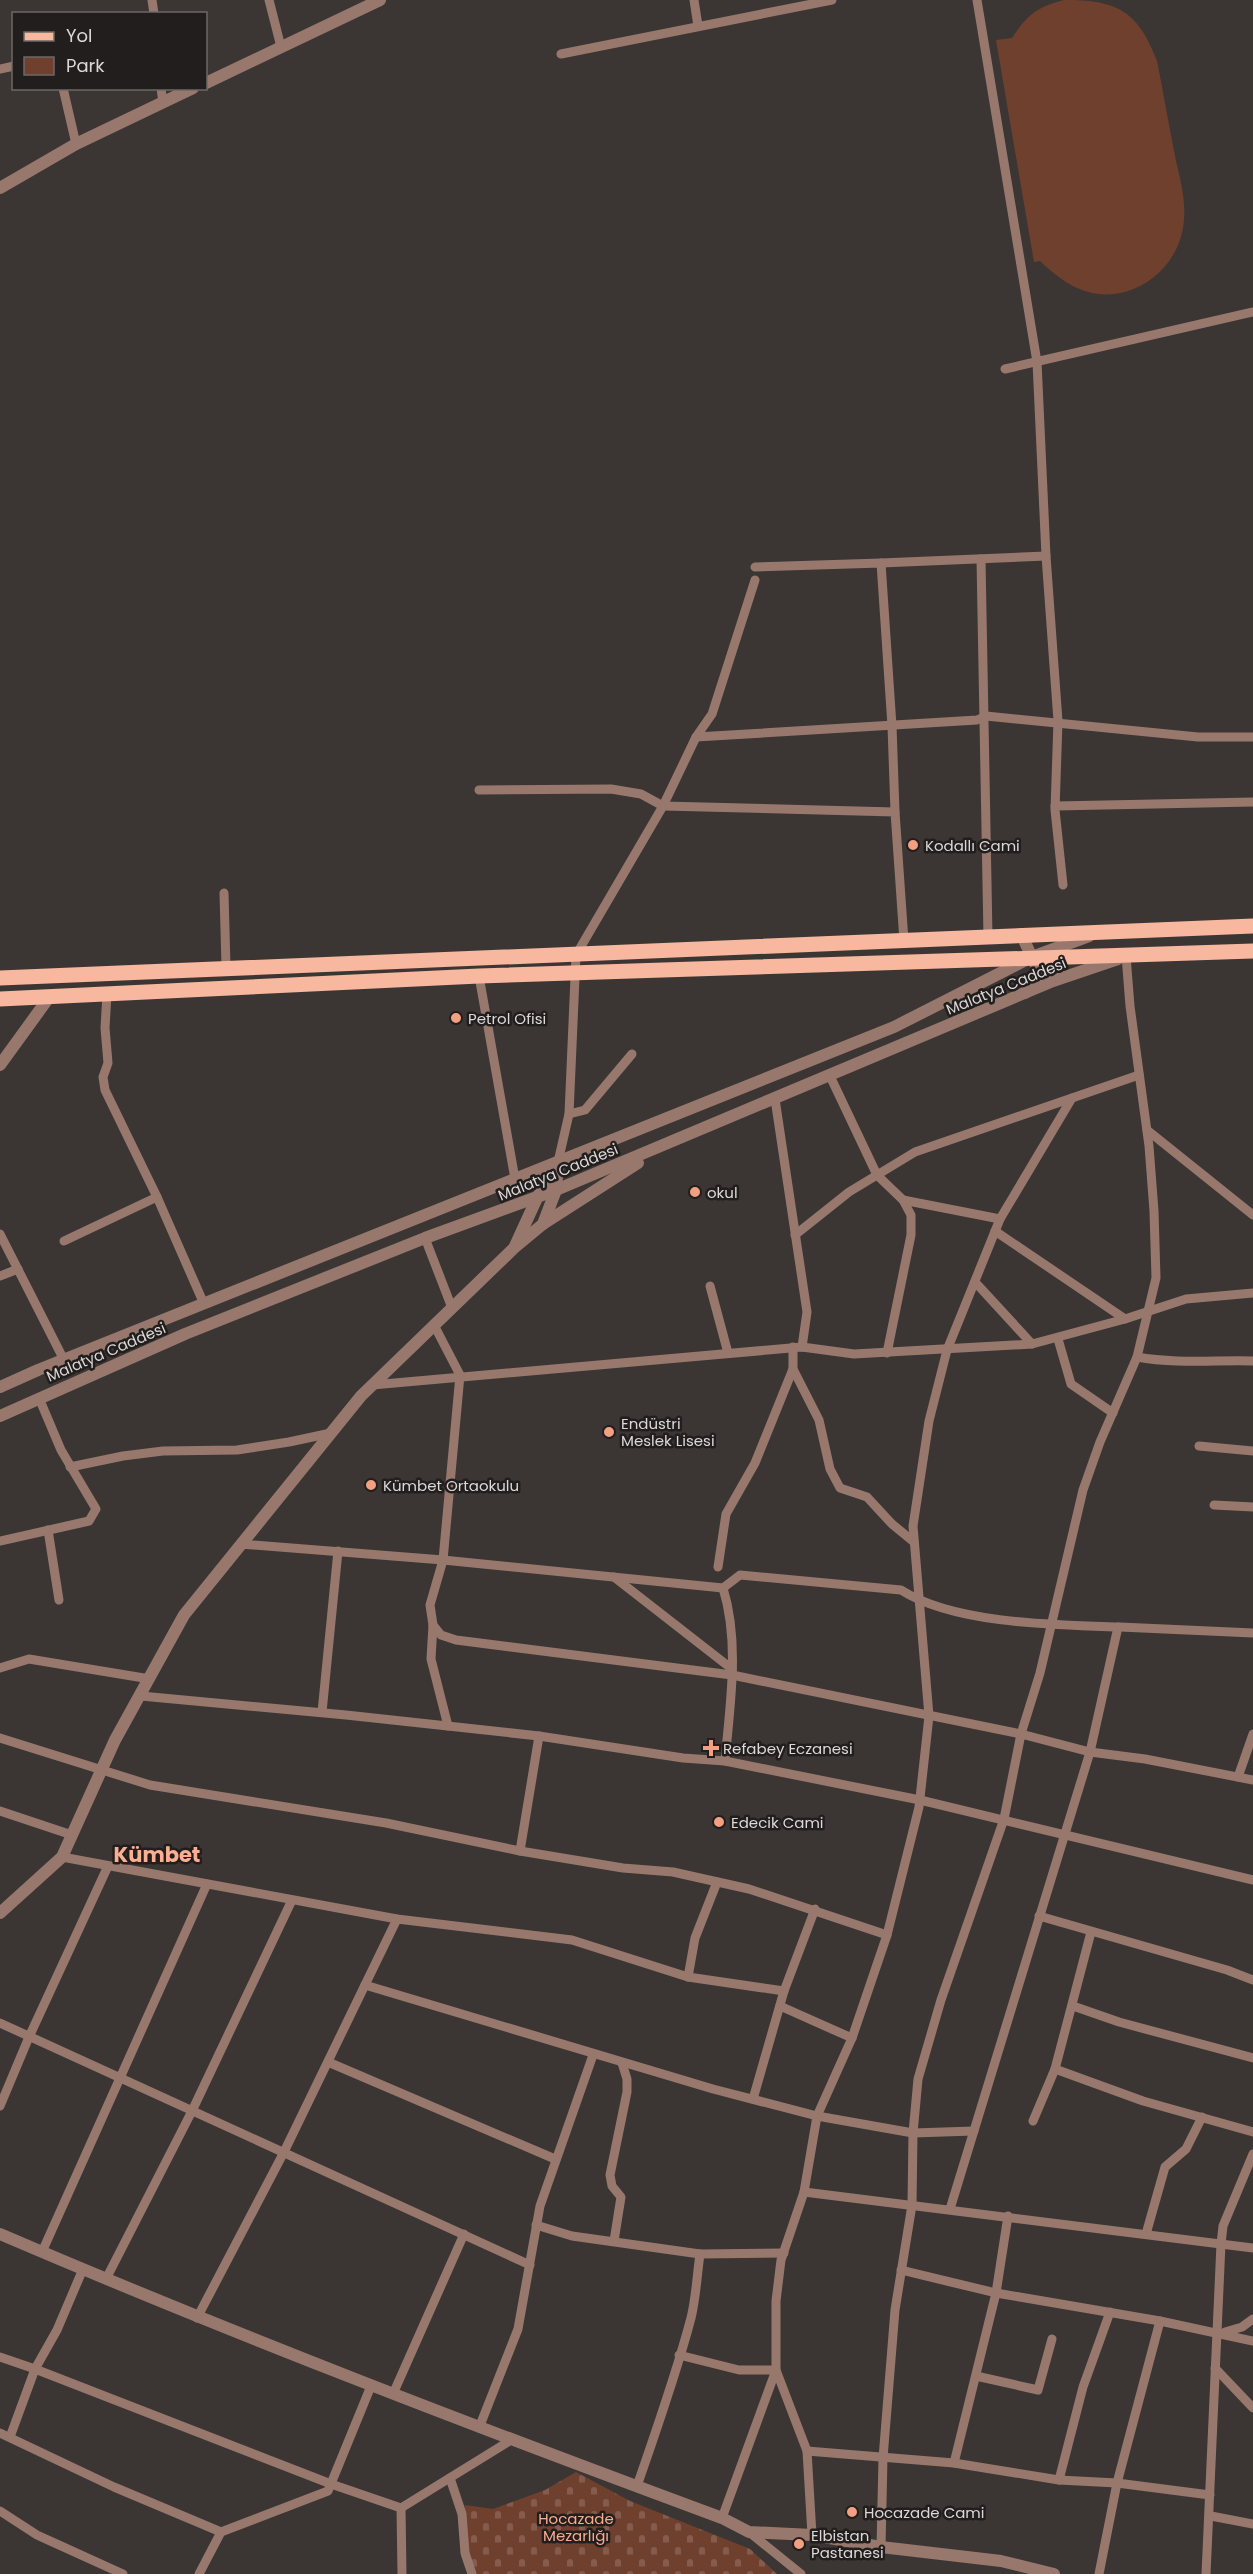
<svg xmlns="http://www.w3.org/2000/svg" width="1253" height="2574" font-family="Poppins,sans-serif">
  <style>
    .green { fill: #70402e }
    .cemetery { fill: url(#cemetery-stones) }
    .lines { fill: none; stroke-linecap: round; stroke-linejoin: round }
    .minor { stroke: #98786d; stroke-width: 9 }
    .tertiary { stroke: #98786d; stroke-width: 12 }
    .primary { stroke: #f8b79f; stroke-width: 15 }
    .poi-dot { fill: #f2a081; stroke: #211e1d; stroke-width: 2 }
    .labels { text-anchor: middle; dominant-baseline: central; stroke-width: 5; stroke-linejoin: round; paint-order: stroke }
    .poi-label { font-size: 15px; fill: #dbd8d7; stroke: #211e1d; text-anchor: start }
    .street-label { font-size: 15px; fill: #dbd8d7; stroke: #211e1d }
    .park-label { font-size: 15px; fill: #faab8e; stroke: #211e1d }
    .district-label { font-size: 21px; font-weight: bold; fill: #fbae91; stroke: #211e1d }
  </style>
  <defs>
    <pattern id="cemetery-stones" width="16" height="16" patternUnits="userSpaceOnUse" patternTransform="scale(1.5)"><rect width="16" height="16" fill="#70402e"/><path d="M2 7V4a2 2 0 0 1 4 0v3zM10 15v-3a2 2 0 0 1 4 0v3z" fill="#845b4c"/></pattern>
  </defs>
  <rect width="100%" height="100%" fill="#3b3634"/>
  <path class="green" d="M1064,0C1116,0 1138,10 1157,61C1163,91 1168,121 1174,151C1178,172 1186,196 1184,219C1182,253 1159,282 1125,292C1090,301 1064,284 1040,261L1034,262L996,40L1012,38C1027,15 1037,7 1064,0Z"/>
  <polygon class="cemetery" points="576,2472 630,2501 750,2549 777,2574 472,2574 461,2544 465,2505 493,2509 545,2490"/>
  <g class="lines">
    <g class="minor">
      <polyline points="152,0 154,14"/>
      <polyline points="269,0 281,47"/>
      <polyline points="694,0 698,26"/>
      <polyline points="977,0 1037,362 1046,556"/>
      <polyline points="561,54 832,0"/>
      <polyline points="0,69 14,66"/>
      <polyline points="63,88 76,144"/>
      <polyline points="161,88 163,103"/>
      <polyline points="1005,369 1253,312"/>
      <polyline points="981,559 988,937"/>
      <polyline points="881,563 1046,556 1058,721 1055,810 1063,885"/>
      <polyline points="755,567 881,563 892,726 895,812"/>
      <polyline points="696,737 977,720 986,716 1198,737 1253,737"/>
      <polyline points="479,790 611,789 641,794 663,806 895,812 904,941"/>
      <polyline points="1055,806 1253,802"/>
      <polyline points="224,893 226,967"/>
      <polyline points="479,976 515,1179"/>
      <polyline points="107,994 105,1028 108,1063 103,1077 105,1090 157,1197 204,1304"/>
      <polyline points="830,1076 877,1175 903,1200 911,1215 911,1235 887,1353"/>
      <polyline points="775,1099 807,1312 802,1347"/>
      <polyline points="569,1114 585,1110 632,1054"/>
      <polyline points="1147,1130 1253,1215"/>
      <polyline points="558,1162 569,1114 576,955 663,806 696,737 712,714 755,580"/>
      <polyline points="903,1200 1000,1219"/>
      <polyline points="995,1231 1125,1319"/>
      <polyline points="0,1234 64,1360"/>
      <polyline points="795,1235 849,1192 915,1152 1139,1075"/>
      <polyline points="425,1238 452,1308"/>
      <polyline points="64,1241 157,1197"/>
      <polyline points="0,1276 18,1269"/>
      <polyline points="975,1282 1032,1344"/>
      <polyline points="710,1286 728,1353"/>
      <polyline points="434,1325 460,1375 443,1560 430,1605 433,1625 441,1635 456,1640 732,1675 1021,1734 1090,1752 1145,1759 1253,1780"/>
      <polyline points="1058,1339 1071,1384 1113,1413"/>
      <polyline points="793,1347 793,1369 819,1420 830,1469 840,1488 867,1497 892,1524 914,1542"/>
      <path d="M1137,1357C1176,1364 1214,1360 1253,1361"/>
      <polyline points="372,1385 802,1347 854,1354 1032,1344 1125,1319 1186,1299 1253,1293"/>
      <polyline points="1199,1446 1253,1451"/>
      <polyline points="70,1467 123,1456 163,1451 237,1450 289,1442 331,1433"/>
      <polyline points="1214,1505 1253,1507"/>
      <polyline points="48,1530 59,1600"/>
      <polyline points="0,1541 89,1521 96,1509 61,1450 39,1398"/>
      <path d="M240,1544L443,1560L723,1588L740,1575L901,1590C954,1624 1056,1625 1120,1627C1164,1629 1209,1631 1253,1633"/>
      <polyline points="718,1567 726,1514 755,1463 793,1369"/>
      <polyline points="614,1577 732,1669"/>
      <path d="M723,1588C740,1643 730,1704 725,1761"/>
      <polyline points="433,1625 431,1659 448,1726"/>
      <polyline points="0,1668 29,1659 150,1679"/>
      <polyline points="141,1696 346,1715 539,1736 683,1758 725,1761 920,1800 1253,1880"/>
      <polyline points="322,1712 338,1551"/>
      <polyline points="0,1738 150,1785 386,1823 520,1851 623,1868 673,1872 749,1889 887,1935"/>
      <polyline points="1238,1777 1253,1734"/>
      <polyline points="0,1811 72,1835"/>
      <polyline points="520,1851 539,1736"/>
      <polyline points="62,1857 397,1919 572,1940 688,1977 784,1991"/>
      <polyline points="1039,1916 1227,1970 1253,1980"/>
      <polyline points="688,1977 695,1938 717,1882"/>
      <polyline points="365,1985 713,2089 817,2116 913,2133 912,2205 895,2310 883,2458 881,2547"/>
      <polyline points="780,2006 852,2038"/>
      <polyline points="1073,2006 1119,2022 1253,2058"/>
      <polyline points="0,2023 530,2265"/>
      <polyline points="328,2062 555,2159"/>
      <polyline points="1055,2069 1143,2101 1253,2132"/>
      <polyline points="753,2099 784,1991 815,1909"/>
      <polyline points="0,2106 29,2037 108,1866"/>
      <polyline points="1033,2121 1055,2069 1091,1932"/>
      <polyline points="974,2131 913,2133 918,2079 941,2000 1004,1819 1021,1734 1040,1673 1083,1490 1100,1442 1137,1357 1156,1278 1154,1211 1149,1146 1130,1006 1126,956"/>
      <polyline points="804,2192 1253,2248"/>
      <polyline points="950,2209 1090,1752 1118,1627"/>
      <polyline points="536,2225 572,2236 700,2254 784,2253"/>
      <polyline points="1146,2234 1165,2167 1186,2149 1202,2117"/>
      <polyline points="614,2241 621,2197 612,2186 610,2175 627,2092 627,2079 622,2063"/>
      <polyline points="42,2252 207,1884"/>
      <polyline points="901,2270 996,2293 1160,2321 1253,2341"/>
      <polyline points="106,2279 192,2111 292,1900"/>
      <polyline points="197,2318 284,2152 397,1919"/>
      <polyline points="1225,2332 1242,2327 1253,2319"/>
      <polyline points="679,2355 739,2370 776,2370 807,2451 812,2535"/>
      <polyline points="0,2357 35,2369 331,2484 401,2508 511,2440"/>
      <polyline points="1215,2368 1253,2408"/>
      <polyline points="976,2376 1038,2390 1052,2339"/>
      <polyline points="393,2394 464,2234"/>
      <polyline points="479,2428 518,2329 540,2206 593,2055"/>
      <polyline points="0,2433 114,2487 221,2532"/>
      <polyline points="10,2437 35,2369 57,2330 83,2269"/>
      <polyline points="807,2451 954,2463 1059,2480 1117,2483 1210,2495"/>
      <polyline points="954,2463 996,2293 1008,2216"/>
      <polyline points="450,2478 462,2514 465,2553 472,2574"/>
      <polyline points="1059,2480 1083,2387 1110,2312"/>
      <path d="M637,2486C656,2431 676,2375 691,2318C696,2298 697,2275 700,2254"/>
      <polyline points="401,2508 402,2574"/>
      <polyline points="0,2511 37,2535 123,2574"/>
      <polyline points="1211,2516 1253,2524"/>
      <polyline points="722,2518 776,2370 776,2301 781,2260 804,2192 817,2116 852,2038 887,1935 919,1807 929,1716 913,1526 929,1421 947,1350 1000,1219 1072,1098"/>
      <polyline points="749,2532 801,2574"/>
      <polyline points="199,2574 221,2532 328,2491 371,2386"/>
      <polyline points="1099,2574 1117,2483 1160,2321"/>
      <polyline points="1206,2574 1221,2244 1223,2226 1253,2154"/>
    </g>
    <g class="tertiary">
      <polyline points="206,83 380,0"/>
      <polyline points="0,188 76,144 193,88"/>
      <polyline points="1022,936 1038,970 1025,993"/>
      <polyline points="0,1065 50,996"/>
      <polyline points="543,1224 638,1163"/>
      <polyline points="515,1246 537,1198 556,1165"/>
      <polyline points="0,1387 38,1370 894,1027 1032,957 1089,936"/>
      <polyline points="0,1416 185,1334 425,1238 556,1190 1053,981 1118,959"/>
      <polyline points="0,1913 62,1857 115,1740 184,1615 361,1396 514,1248 543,1224 556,1190 558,1162"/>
      <path d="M0,2234C238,2336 479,2428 722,2518L749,2532L812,2535L881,2547L1001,2561L1054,2574"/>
    </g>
    <g class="primary">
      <polyline points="0,978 1253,926"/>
      <polyline points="0,999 479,976 1253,951"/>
    </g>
  </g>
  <g class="poi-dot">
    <circle cx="913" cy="845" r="6"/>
    <circle cx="456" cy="1018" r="6"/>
    <circle cx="695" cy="1192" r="6"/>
    <circle cx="609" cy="1432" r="6"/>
    <circle cx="371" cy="1485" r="6"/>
    <path d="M708 1739h6v6h6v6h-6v6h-6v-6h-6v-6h6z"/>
    <circle cx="719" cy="1822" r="6"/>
    <circle cx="852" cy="2512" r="6"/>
    <circle cx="799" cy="2544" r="6"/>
  </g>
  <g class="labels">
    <g class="poi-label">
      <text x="925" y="845">Kodallı Cami</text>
      <text x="468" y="1018">Petrol Ofisi</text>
      <text x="707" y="1192">okul</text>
      <text x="621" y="1423">Endüstri<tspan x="621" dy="17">Meslek Lisesi</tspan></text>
      <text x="383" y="1485">Kümbet Ortaokulu</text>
      <text x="723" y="1748">Refabey Eczanesi</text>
      <text x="731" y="1822">Edecik Cami</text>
      <text x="864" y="2512">Hocazade Cami</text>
      <text x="811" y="2535">Elbistan<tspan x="811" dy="17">Pastanesi</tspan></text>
    </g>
    <g class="street-label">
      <text transform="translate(1006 986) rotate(-22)">Malatya Caddesi</text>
      <text transform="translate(558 1172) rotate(-22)">Malatya Caddesi</text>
      <text transform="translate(106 1352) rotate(-23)">Malatya Caddesi</text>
    </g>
    <g class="park-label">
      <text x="576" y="2518">Hocazade<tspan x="576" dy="17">Mezarlığı</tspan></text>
    </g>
    <g class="district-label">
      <text x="157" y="1854">Kümbet</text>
    </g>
  </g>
  <rect x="12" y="12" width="195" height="78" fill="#211e1d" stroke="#6b6867" stroke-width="1.5"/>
  <rect x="24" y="32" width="30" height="9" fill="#f8b79f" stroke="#6b6867" stroke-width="1.5"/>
  <text x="66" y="42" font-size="18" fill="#dbd8d7">Yol</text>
  <rect x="24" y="57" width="30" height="18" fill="#70402e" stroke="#6b6867" stroke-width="1.5"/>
  <text x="66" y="72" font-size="18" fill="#dbd8d7">Park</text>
</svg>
